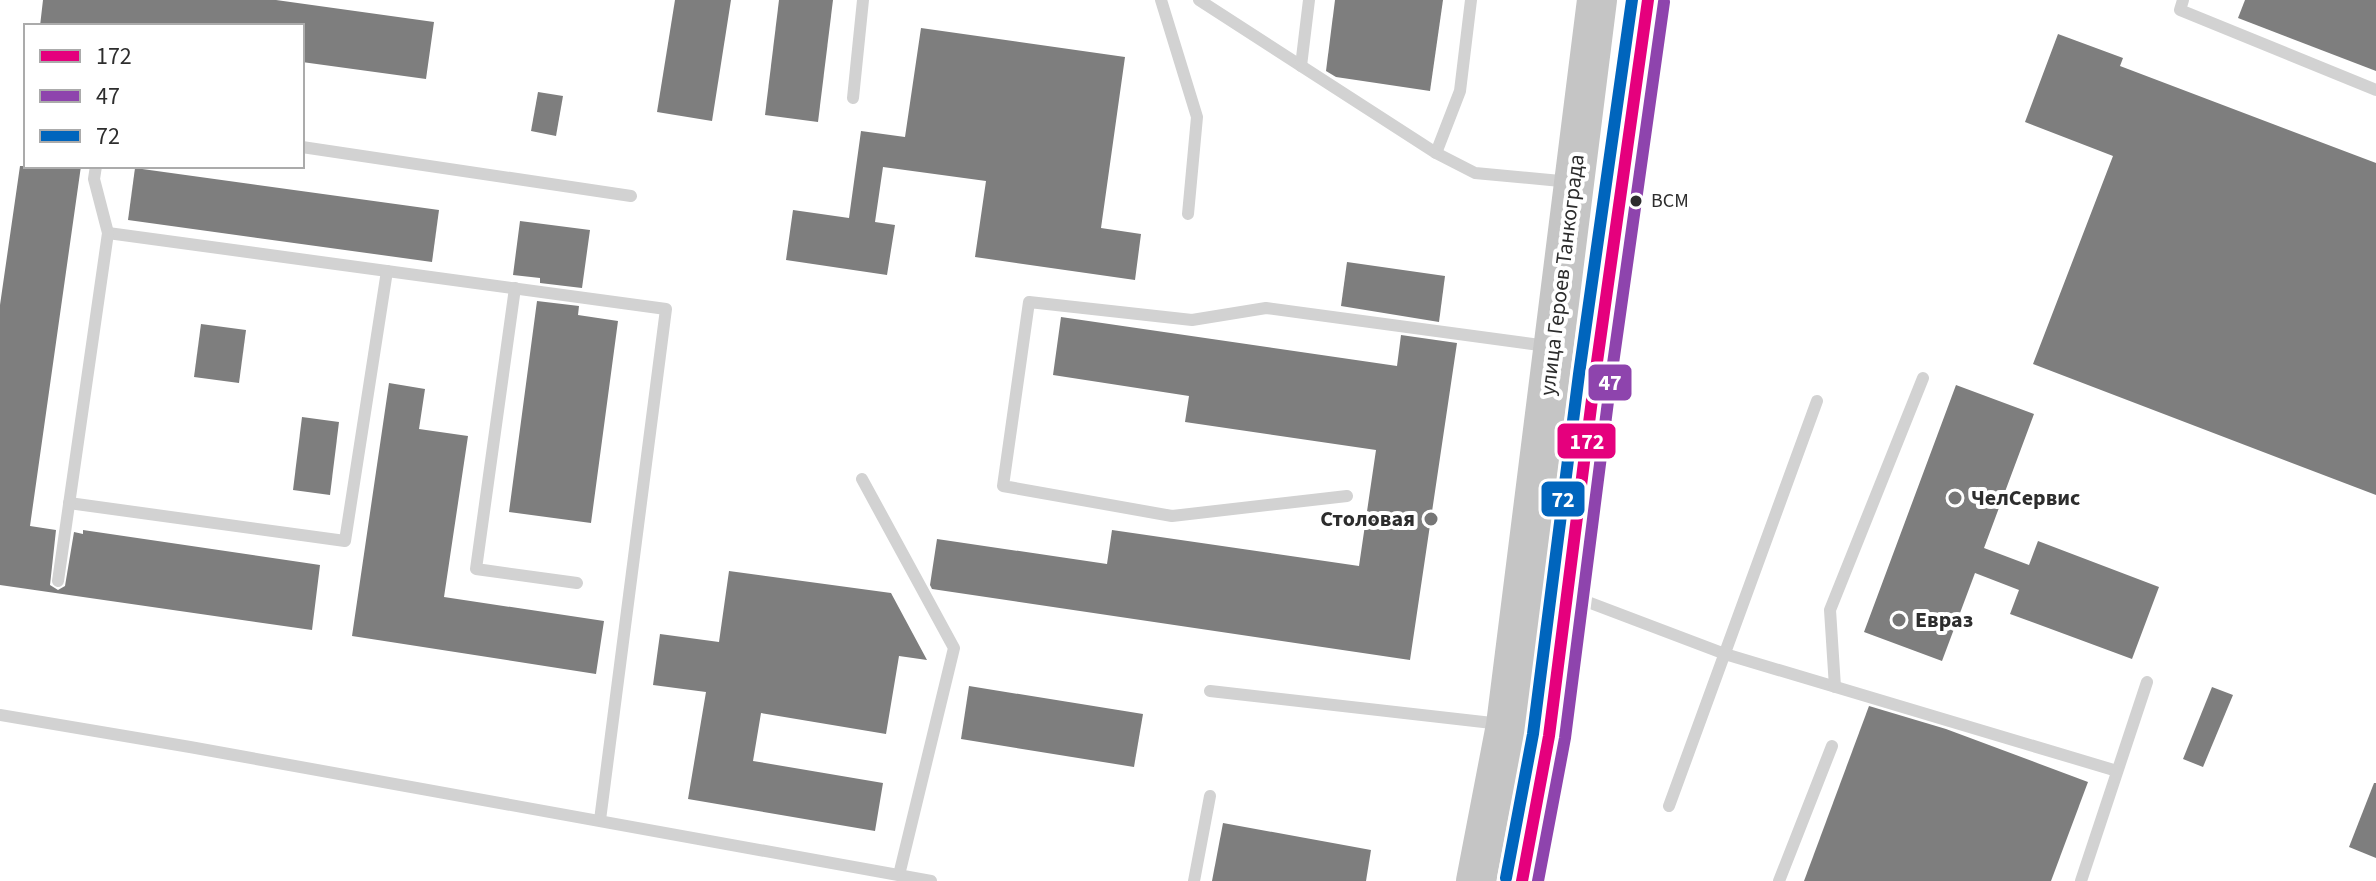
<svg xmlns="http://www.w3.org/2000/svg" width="2376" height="881" font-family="'Source Sans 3',sans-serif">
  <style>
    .building { fill: #7e7e7e }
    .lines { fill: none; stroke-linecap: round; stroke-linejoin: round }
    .lane { stroke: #d2d2d2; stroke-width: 12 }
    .primary { stroke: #c5c5c5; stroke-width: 40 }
    .bus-1-casing { stroke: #fff; stroke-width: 18 }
    .bus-2-casing { stroke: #fff; stroke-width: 18 }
    .bus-3-casing { stroke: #fff; stroke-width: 18 }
    .bus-1 { stroke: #e5007d; stroke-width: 12 }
    .bus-2 { stroke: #8e44ad; stroke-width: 12 }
    .bus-3 { stroke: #0065bd; stroke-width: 12 }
    .bus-dot { fill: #2d2d2d; stroke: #fff; stroke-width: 3 }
    .poi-dot { fill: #767676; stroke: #fff; stroke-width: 3 }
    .labels { text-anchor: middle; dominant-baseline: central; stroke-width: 8; stroke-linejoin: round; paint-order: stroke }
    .bus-label { font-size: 20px; fill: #2d2d2d; stroke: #fff; text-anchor: start }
    .street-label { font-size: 22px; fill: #2d2d2d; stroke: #fff }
    .poi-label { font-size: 22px; font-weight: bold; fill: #2d2d2d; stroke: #fff; text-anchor: start }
    .line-badge { stroke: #fff; stroke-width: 3 }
    .badge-label { font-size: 22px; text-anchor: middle; font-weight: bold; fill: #fff }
  </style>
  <rect width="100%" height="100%" fill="#fff"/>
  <g class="building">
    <polygon points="43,0 276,0 434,22 426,79 302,62 302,26 40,26"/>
    <polygon points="675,0 731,0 712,121 657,112"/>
    <polygon points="779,0 833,0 818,122 765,115"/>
    <polygon points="1335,0 1443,0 1430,91 1336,77 1326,71"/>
    <polygon points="2245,0 2376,0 2376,71 2238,18"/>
    <polygon points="921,28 1125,57 1101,228 1141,234 1135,280 975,257 986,181 883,167 875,222 895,225 887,275 786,260 793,210 849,218 861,131 905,137"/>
    <polygon points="2058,34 2123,58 2120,66 2376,163 2376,495 2033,364 2113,156 2025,122"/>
    <polygon points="538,92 563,96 556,136 531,131"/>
    <polygon points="20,166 81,166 30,526 56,530 50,585 58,590 65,586 74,532 83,534 83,530 320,565 312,630 0,585 0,305"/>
    <polygon points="135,168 439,210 432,262 128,220"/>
    <polygon points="520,221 590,230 582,288 540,283 540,278 513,275"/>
    <polygon points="1347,262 1445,276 1439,322 1341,306"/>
    <polygon points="537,301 579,306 578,315 618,321 591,523 509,512"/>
    <polygon points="1061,317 1397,366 1401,335 1457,343 1410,660 932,589 930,585 937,539 1107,564 1112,530 1359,566 1376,450 1185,422 1189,396 1053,375"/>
    <polygon points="201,324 246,330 239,383 194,377"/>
    <polygon points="389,383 425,389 419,429 468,436 444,597 604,621 596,674 352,636"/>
    <polygon points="1956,385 2034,414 1984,548 2029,565 2038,541 2159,587 2132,659 2010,614 2019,590 1975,573 1942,661 1864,632"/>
    <polygon points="302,417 339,422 330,495 293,490"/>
    <polygon points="729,571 891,593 927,660 899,656 886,734 761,713 753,761 883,783 875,831 688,799 706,692 653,685 660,634 719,642"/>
    <polygon points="969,686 1143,714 1134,767 961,739"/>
    <polygon points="2212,687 2233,695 2203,767 2183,759"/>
    <polygon points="1869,706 1946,729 2088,782 2051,881 1804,881"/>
    <polygon points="2374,783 2376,783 2376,858 2349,847"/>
    <polygon points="1223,823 1371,850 1366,881 1212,881"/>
  </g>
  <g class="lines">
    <g class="lane">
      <polyline points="1161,0 1197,117 1188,214"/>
      <polyline points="1199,0 1436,153 1475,173 1571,182"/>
      <polyline points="2183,0 2180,10 2376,90"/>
      <polyline points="1301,66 1309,0"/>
      <polyline points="853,98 863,0"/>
      <polyline points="302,147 631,196"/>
      <polyline points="1436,153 1460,91 1471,0"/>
      <polyline points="108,233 666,309 600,820"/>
      <polyline points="515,288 476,569 577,583"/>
      <polyline points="862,479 954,648 899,875"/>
      <polyline points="1347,496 1172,516 1003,486 1029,302 1192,320 1266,308 1547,346"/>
      <polyline points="69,503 345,541 387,271"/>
      <polyline points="58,581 108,233 94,179 96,166"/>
      <polyline points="1572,596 1725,654 2117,771"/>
      <polyline points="1835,687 1830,610 1923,378"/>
      <polyline points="1210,691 1501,724"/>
      <polyline points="0,715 190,747 931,881"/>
      <polyline points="1669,806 1817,401"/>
      <polyline points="1194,881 1210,796"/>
      <polyline points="1779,881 1832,746"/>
      <polyline points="2081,881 2147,682"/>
    </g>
    <g class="primary">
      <polyline points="1476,881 1506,725 1597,0"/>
      <polyline points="1522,881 1549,736 1595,376 1648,0"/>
    </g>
    <defs>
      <polyline id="bus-1" points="1522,881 1549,736 1595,376 1648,0"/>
      <polyline id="bus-2" points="1538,881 1565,738 1611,378 1664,2"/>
      <polyline id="bus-3" points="1506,878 1533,734 1579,374 1632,0"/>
    </defs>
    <use href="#bus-1" class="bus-1-casing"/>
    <use href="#bus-2" class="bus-2-casing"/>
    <use href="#bus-3" class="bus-3-casing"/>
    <use href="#bus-1" class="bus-1"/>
    <use href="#bus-2" class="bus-2"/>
    <use href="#bus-3" class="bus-3"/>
  </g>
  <circle class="bus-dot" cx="1636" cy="201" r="7"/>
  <g class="poi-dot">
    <circle cx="1955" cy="498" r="8"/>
    <circle cx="1431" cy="519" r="8"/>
    <circle cx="1899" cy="620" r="8"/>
  </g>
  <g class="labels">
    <g class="bus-label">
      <text x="1651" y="201">ВСМ</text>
    </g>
    <g class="street-label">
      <text transform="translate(1562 275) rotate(-83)">улица Героев Танкограда</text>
    </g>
    <g class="poi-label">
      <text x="1971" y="498">ЧелСервис</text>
      <text x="1415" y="519" text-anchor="end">Столовая</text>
      <text x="1915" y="620">Евраз</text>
    </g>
  </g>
  <g class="line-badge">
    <rect x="1587" y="363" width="46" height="39" rx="8" fill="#8e44ad"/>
    <rect x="1556" y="422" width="61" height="38" rx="8" fill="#e5007d"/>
    <rect x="1540" y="480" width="46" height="38" rx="8" fill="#0065bd"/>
  </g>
  <g class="badge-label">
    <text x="1610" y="390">47</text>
    <text x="1587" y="449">172</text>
    <text x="1563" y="507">72</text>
  </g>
  <rect x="24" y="24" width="280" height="144" fill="#ffffff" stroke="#ababab" stroke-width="2"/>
  <rect x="40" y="50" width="40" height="12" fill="#e5007d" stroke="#ababab" stroke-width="2"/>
  <text x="96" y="64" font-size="24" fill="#2d2d2d">172</text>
  <rect x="40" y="90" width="40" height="12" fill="#8e44ad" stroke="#ababab" stroke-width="2"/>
  <text x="96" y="104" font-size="24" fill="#2d2d2d">47</text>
  <rect x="40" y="130" width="40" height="12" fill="#0065bd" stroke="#ababab" stroke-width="2"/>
  <text x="96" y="144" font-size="24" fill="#2d2d2d">72</text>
</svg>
